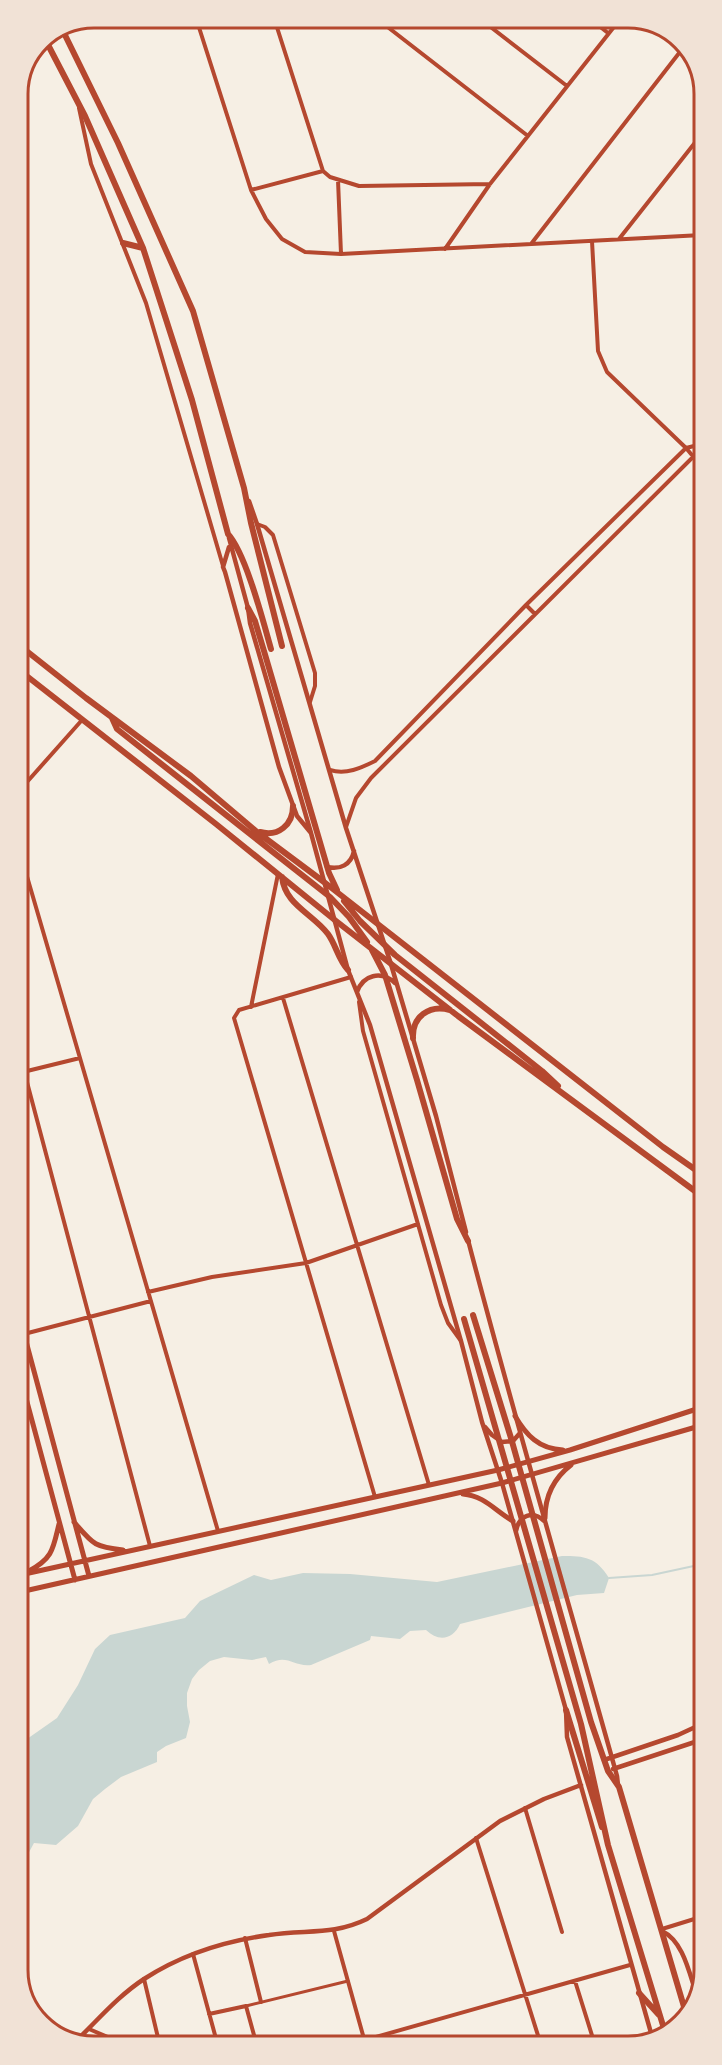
<svg xmlns="http://www.w3.org/2000/svg" width="722" height="2065" viewBox="0 0 722 2065" font-family="'Source Sans 3',sans-serif">
<rect width="100%" height="100%" fill="#f6efe4"/>
<path fill="#c9d6d2" d="M 562,1556 C 585,1556 596,1557 609,1578 L 604,1593 L 577,1595 L 460,1624 C 453,1640 438,1642 426,1630 L 410,1631 L 400,1639 L 371,1636 L 370,1640 L 311,1665 C 293,1667 287,1653 269,1664 L 266,1657 L 252,1660 L 224,1657 L 210,1661 L 199,1670 L 192,1679 L 187,1693 L 187,1706 L 190,1722 L 186,1738 L 166,1746 L 157,1752 L 157,1762 L 121,1777 L 105,1789 L 93,1799 L 78,1826 L 56,1845 L 34,1843 L 21,1867 L 20,1740 L 27,1739 L 57,1718 L 78,1685 L 95,1649 L 110,1635 L 185,1618 L 200,1601 L 254,1575 L 271,1580 L 303,1573 L 350,1574 L 437,1582 Z"/>
<g fill="none" stroke-linecap="round" stroke-linejoin="round">
<path stroke="#c9d6d2" stroke-width="2" d="M 609,1578 L 652,1575 L 703,1564"/>
<path stroke="#b5482f" stroke-width="3" d="M 246,2006 L 348,1981"/>
<path stroke="#b5482f" stroke-width="4" d="M 196,18 L 251,190 L 266,219 L 282,239 L 305,252 L 341,254 L 702,235
M 274,18 L 323,171 L 330,177 L 359,186 L 490,184
M 376,18 L 528,136
M 479,18 L 567,86
M 589,18 L 608,33
M 79,108 L 91,164 L 146,303 L 223,566
M 338,180 L 341,254
M 251,190 L 323,171
M 619,239 L 701,135
M 592,241 L 598,351 L 607,372 L 686,448 L 702,467
M 531,244 L 683,48
M 445,249 L 490,184 L 621,18
M 257,524 L 265,527 L 273,535 L 315,673 L 315,686 L 310,702
M 526,605 L 535,614
M 330,770 C 346,775 361,768 375,761 L 526,605 L 686,448 L 702,444
M 19,791 L 82,720
M 346,827 L 356,798 L 371,778 L 702,448
M 19,849 L 218,1531
M 351,977 L 239,1010 L 234,1018 L 375,1497
M 283,998 L 429,1485
M 359,1002 L 363,1031 L 441,1305 L 448,1323 L 461,1341
M 251,1007 L 278,874
M 19,1052 L 150,1546
M 19,1073 L 80,1058
M 148,1292 L 212,1277 L 306,1263 L 418,1224
M 24,1334 L 151,1301
M 525,1808 L 562,1932
M 476,1838 L 541,2045
M 662,1929 L 704,1916
M 334,1931 L 366,2046
M 245,1938 L 261,2002
M 193,1954 L 218,2046
M 144,1979 L 160,2046
M 575,1981 L 595,2045
M 209,2014 L 246,2006 L 257,2046
M 89,2029 L 131,2047
M 344,2046 L 630,1965"/>
<path stroke="#b5482f" stroke-width="4.5" d="M 249,501 L 257,524 L 346,828 L 390,961 L 436,1116 L 466,1232
M 229,538 L 248,608 L 250,623 L 311,833 L 348,970 L 370,1025 L 461,1341 L 482,1422 L 502,1483 L 566,1710 L 567,1737 L 653,2040
M 229,547 L 223,567 L 225,572 L 279,767 L 297,816 L 311,833
M 327,867 C 340,870 351,865 354,851
M 357,992 C 363,975 381,970 395,983
M 468,1240 C 515,1420 567,1597 617,1776 L 618,1785
M 485,1427 L 492,1435 L 502,1442 L 513,1441 L 520,1433
M 516,1531 C 519,1515 533,1510 544,1521
M 604,1760 L 678,1735 L 704,1723
M 613,1769 L 704,1739
M 662,1931 C 683,1941 689,1972 696,1993
M 76,2041 C 98,2020 118,1996 144,1979 C 181,1955 225,1941 269,1935 C 306,1929 332,1936 367,1919 L 500,1821 L 544,1799 L 581,1785"/>
<path stroke="#b5482f" stroke-width="5" d="M 20,1319 L 89,1576
M 20,1376 L 75,1580
M 515,1416 C 526,1435 539,1449 563,1450
M 463,1494 C 485,1496 495,1511 513,1521
M 545,1518 C 545,1496 554,1478 571,1465
M 74,1522 C 93,1544 94,1547 123,1550
M 29,1571 C 53,1558 53,1549 59,1524
M 20,1575 L 498,1470 L 570,1450 L 703,1407
M 20,1592 L 502,1483 L 703,1425"/>
<path stroke="#b5482f" stroke-width="6" d="M 63,31 L 118,143 L 193,311 L 244,488 L 251,523 L 282,646
M 45,39 L 85,116 L 143,248 L 192,400 L 228,534 C 246,554 263,621 271,649
M 123,243 L 143,248
M 248,608 L 255,621 L 264,651 L 317,832 L 329,873 L 337,890
M 19,645 L 86,698 L 191,776 L 257,832 L 324,882 L 663,1147 L 703,1175
M 19,670 L 216,824 L 336,921 L 458,1016 L 703,1197
M 112,718 L 117,729 L 330,897 L 349,917 L 367,942
M 260,832 C 278,837 293,825 293,806
M 282,877 C 285,905 312,913 328,934 C 336,945 338,959 348,970
M 344,901 L 360,921 L 395,955 L 542,1071 L 558,1086
M 372,950 L 385,975 L 417,1080 L 457,1219 L 468,1241
M 413,1038 C 412,1017 429,1004 450,1010
M 473,1315 L 511,1438 L 591,1722 L 608,1771 L 619,1787 L 687,2017
M 464,1319 L 581,1724 L 608,1845 L 665,2032
M 566,1710 L 602,1827
M 639,1993 L 659,2015"/>
</g>
<path d="M0 0H722V2065H0ZM94 28H628A66 66 0 0 1 694 94V1970A66 66 0 0 1 628 2036H94A66 66 0 0 1 28 1970V94A66 66 0 0 1 94 28Z" fill="#f1e2d6" fill-rule="evenodd"/>
<path fill="none" stroke="#b5482f" stroke-width="3" d="M94 28H628A66 66 0 0 1 694 94V1970A66 66 0 0 1 628 2036H94A66 66 0 0 1 28 1970V94A66 66 0 0 1 94 28Z"/>
</svg>
